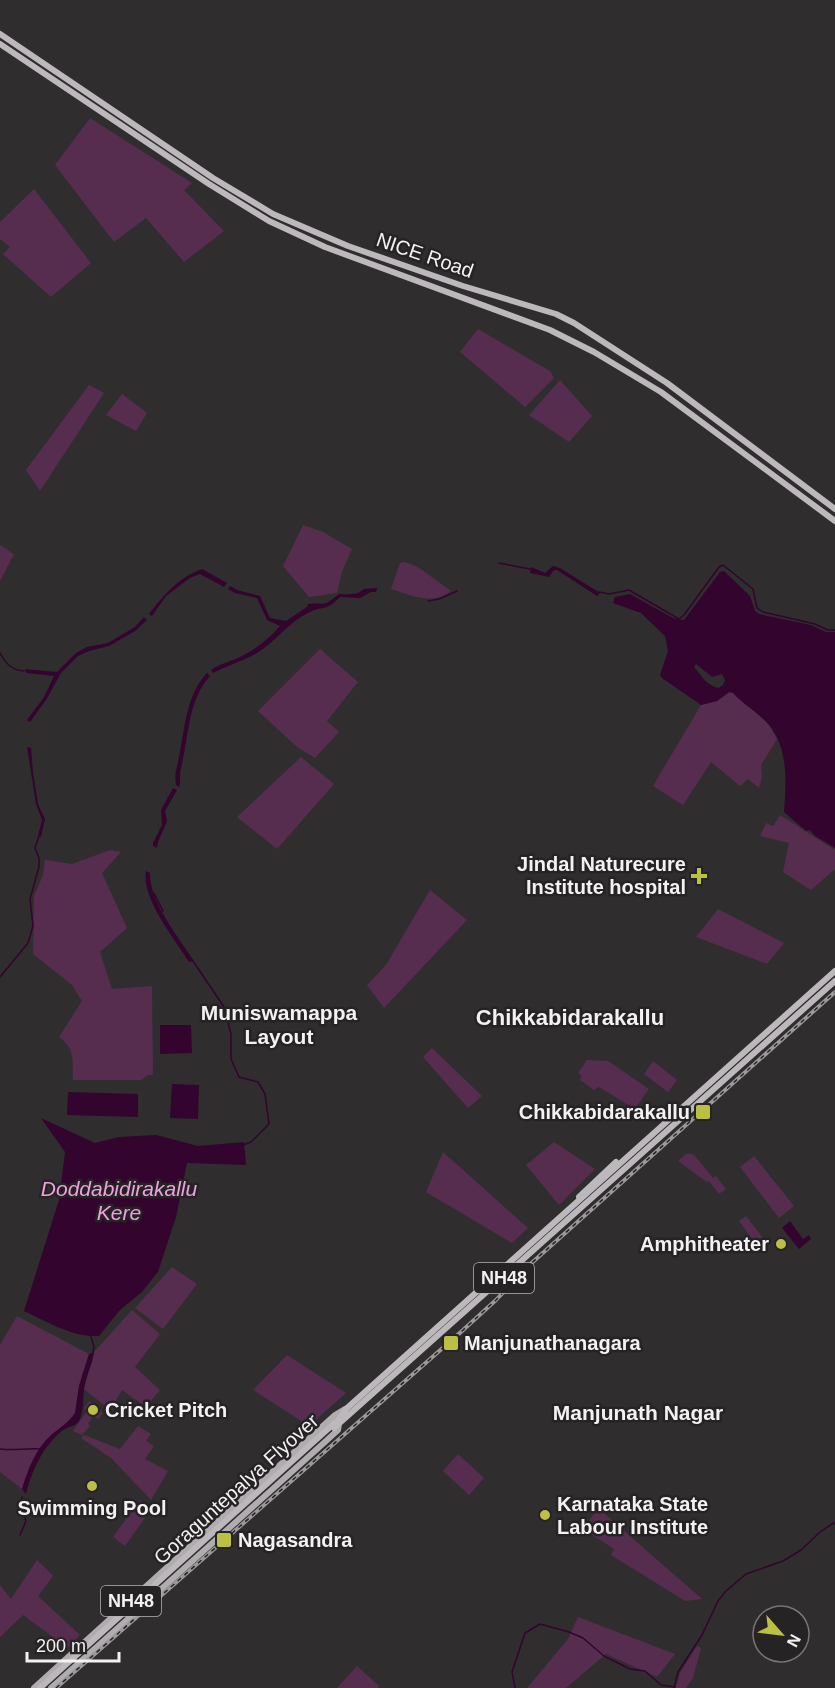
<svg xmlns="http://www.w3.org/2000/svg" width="835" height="1688" viewBox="0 0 835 1688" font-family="Arial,sans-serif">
<rect width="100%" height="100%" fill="#302d2f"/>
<path fill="#562d4f" d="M 90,118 L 192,183 L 184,190 L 224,231 L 184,262 L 146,218 L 114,242 L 55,165 Z
M 34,189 L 91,263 L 51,297 L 3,254 L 10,247 L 0,239 L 0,222 Z
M 478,329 L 550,371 L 554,378 L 525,407 L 460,352 Z
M 560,380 L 592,416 L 569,442 L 529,415 Z
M 89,385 L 104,393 L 40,491 L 26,470 Z
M 122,394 L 147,413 L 136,431 L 106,415 Z
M 303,525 L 323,532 L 352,549 L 342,572 L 337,593 L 309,597 L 283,566 Z
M 0,545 L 14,554 L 0,581 Z
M 405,562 L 418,567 L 451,591 C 432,606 411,595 391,589 L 400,563 Z
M 320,649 L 358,682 L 327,721 L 339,732 L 315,758 L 297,747 L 258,711 Z
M 730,692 L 733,693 L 769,724 L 777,739 L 761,765 L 762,777 L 759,788 L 748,779 L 740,786 L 711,762 L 683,805 L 653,786 L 701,705 L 717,701 Z
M 301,757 L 334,784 L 277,849 L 237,817 Z
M 780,815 L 835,850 L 835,869 L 811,890 L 783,872 L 789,843 L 760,836 L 766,823 L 773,826 Z
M 110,850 L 121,852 L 102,873 L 127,928 L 100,952 L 112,989 L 152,986 L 153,1075 L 148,1075 L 141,1080 L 73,1080 C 72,1061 76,1049 59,1037 L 82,1001 L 72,985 L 33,954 L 34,896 L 43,875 L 45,860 L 72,864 Z
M 430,890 L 467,920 L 384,1008 L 367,985 L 386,965 Z
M 718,909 L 784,943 L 767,964 L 696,937 Z
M 432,1048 L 482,1096 L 468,1108 L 423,1057 Z
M 587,1060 L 608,1061 L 649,1089 L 635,1109 L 599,1087 L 594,1090 L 580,1080 L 582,1076 L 578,1073 Z
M 653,1061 L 677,1080 L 668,1092 L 644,1074 Z
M 554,1142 L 595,1169 L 559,1205 L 526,1165 Z
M 443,1152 L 528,1228 L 512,1243 L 426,1192 Z
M 686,1154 L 692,1154 L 695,1156 L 713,1178 L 716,1176 L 726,1189 L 719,1194 L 709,1181 L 707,1182 L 678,1161 Z
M 754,1156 L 794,1206 L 779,1218 L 740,1167 Z
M 746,1216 L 763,1238 L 755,1243 L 739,1221 Z
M 172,1267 L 197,1284 L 163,1329 L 135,1308 Z
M 132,1310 L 160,1334 L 135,1367 L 160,1390 L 146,1407 L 122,1390 L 110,1410 L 84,1389 L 94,1352 Z
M 17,1316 L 89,1354 L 79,1386 L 75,1413 L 30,1466 L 22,1489 L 0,1472 L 0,1345 Z
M 287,1355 L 346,1393 L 309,1426 L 253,1390 Z
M 89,1401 L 103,1413 L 98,1419 L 93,1416 L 88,1424 L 90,1426 L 82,1435 L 73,1431 L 87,1411 L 84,1408 Z
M 138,1426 L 151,1434 L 146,1441 L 154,1446 L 145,1459 L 168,1471 L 151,1500 L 111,1458 L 81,1438 L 84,1435 L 120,1449 Z
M 458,1454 L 484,1478 L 469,1495 L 443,1471 Z
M 140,1500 L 152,1508 L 125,1546 L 113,1537 Z
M 598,1508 L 702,1599 L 685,1601 L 611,1555 L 614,1549 L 583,1529 Z
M 37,1560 L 53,1576 L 38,1596 L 80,1635 L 68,1648 L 23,1615 L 0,1637 L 0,1585 L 11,1599 Z
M 578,1617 L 675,1654 L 657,1677 L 606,1654 L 566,1688 L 527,1688 L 568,1639 Z
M 697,1646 L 701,1648 L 693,1678 L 686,1688 L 676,1688 L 680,1673 Z
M 357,1666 L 379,1686 L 378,1688 L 337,1688 Z"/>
<path fill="#33042d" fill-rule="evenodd" d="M 553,566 L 560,568 L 600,593 L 597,596 L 557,570 L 554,570 L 549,577 L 530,573 L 531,567 L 545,573 Z
M 202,569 L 227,583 L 224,587 L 200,574 L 190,578 L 166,596 L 152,616 L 149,614 C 163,596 179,577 202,569 Z
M 724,571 L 750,596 L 755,611 L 759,614 L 811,625 L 826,632 L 835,632 L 835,848 L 815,836 L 810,830 L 806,831 L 784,812 C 786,783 789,750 769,725 C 759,713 744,705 733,693 L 729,692 L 717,701 L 701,705 L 662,678 L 660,675 L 668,651 L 665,636 L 641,613 L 613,603 L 615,597 L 630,594 L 673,618 L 684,620 L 720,572 ZM 696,664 L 712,677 L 722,674 L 725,680 L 723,685 L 718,688 C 706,685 701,675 694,667 Z
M 230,586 L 237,590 L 260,596 L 270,618 L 286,621 L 307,607 L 308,604 C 324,602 327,608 339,594 L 355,595 L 364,589 L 377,588 L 376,592 L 371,592 L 360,598 L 340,597 C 326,612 323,605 308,613 C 289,622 277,640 260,651 C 245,661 228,665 213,673 L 211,670 C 218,665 225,663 233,660 C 251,653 267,641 280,626 L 267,620 L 257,598 L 235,593 L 228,589 Z
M 144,617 L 147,620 L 135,631 L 109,646 L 89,651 L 78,656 L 61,673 L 46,700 L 30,722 L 27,720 L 44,697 L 54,676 L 26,673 L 25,669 L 57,672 L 76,653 L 87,647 L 108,643 L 135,627 Z
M 207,673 L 210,676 C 187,702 189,737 181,768 C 179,775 181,781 179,787 L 176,785 C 174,772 177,769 179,757 C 185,728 186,695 207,673 Z
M 27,747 L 31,748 L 33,772 L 38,804 L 45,819 L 41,837 L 38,836 L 42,820 L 36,804 Z
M 173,788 L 177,790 L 165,811 L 167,821 L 158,842 L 157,848 L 153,846 L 153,843 L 162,825 L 161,810 Z
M 146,871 L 150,873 C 149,901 179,938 194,961 L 189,962 C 175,939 141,898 146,871 Z
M 160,1025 L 191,1025 L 192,1053 L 160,1054 Z
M 172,1084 L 199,1085 L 198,1119 L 170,1118 Z
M 68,1092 L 138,1094 L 138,1117 L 67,1115 Z
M 41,1118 L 95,1143 L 119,1137 L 156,1135 L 198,1146 L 244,1142 L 246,1165 L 187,1163 L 176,1217 L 158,1272 L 142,1292 L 120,1310 L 99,1336 C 71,1337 48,1322 24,1311 L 59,1200 L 65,1152 Z
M 790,1221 L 803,1239 L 809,1235 L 811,1239 L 799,1249 L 782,1228 Z
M 94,1352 C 93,1363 87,1373 85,1384 C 82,1396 85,1409 79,1421 C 75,1427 69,1426 63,1430 C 43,1446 32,1470 26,1494 L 22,1489 C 28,1469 35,1450 51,1435 C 59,1428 70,1422 75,1413 L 79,1386 L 89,1354 Z"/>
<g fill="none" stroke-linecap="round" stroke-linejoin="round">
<path stroke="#33042d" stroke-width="1.5" d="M 499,563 L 530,569
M 599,592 L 609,594 L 629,590 L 679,619 L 684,615 L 719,567 L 723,565 L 753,589 L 757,608 L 763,612 L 815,624 L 828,630 L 835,630
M 349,595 L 359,594
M 428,601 L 439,599 L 457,591
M 328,603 L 338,596
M 0,653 C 6,664 12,670 24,671
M 154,893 L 163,911
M 193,961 L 224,1007 L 231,1034 L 231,1059 L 239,1077 L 258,1082 L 265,1094 L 269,1124 L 251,1142 L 243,1145
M 0,977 L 28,943 L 33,926 L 30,899 L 39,867 L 39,858 L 35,848 L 39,836
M 91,1337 L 94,1347 L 93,1352
M 0,1449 C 14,1451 26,1448 40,1449
M 20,1535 L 26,1521 L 21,1506 L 22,1497
M 515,1688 L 512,1672 L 525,1633 L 540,1624 L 569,1632 L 583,1638 L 604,1656 L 630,1669 L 645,1671 L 661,1685 L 675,1687
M 674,1688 L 678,1672 L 702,1635 L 718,1601 L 726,1591 L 746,1574 L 783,1561 L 801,1550 L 820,1532 L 835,1522"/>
<path stroke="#b0acb0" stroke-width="6" d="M 34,1688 L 335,1415 L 345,1409
M 51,1688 L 326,1441 L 338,1430 L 339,1424"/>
<path stroke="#bcb8bb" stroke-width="6" d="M 0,34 L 213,178 L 273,214 L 348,246 L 463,286 L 556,314 L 574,323 L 667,383 L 835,509
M 0,44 L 209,184 L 269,221 L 325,247 L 550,330 L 594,352 L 661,392 L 835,521
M 579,1197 L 616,1162
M 339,1419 L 346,1409 L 835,971
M 334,1428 L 835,981"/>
<g stroke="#9b999a" stroke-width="4">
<path id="rail" d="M 56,1688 L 462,1331 L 496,1300 L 526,1268 L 835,992"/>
</g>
<use href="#rail" stroke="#262325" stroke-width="1.5" stroke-dasharray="4.5" stroke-linecap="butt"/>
<path stroke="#bcb8bb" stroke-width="6" d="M 40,1688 L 339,1419"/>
</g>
<g fill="#bbc044" stroke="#262325" stroke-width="2">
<path d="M696 867h6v6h6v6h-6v6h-6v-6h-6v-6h6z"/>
<rect x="695" y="1104" width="16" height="16" rx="3"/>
<circle cx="781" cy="1244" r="6"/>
<rect x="443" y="1335" width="16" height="16" rx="3"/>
<circle cx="93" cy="1410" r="6"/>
<circle cx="92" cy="1486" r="6"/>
<circle cx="545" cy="1515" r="6"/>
<rect x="216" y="1532" width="16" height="16" rx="3"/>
</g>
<g text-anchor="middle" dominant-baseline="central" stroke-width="5" stroke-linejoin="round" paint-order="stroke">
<g fill="#262325" stroke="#b6b3b4" stroke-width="1.5">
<rect x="474" y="1263" width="60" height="30" rx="4.5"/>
<rect x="101" y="1586" width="60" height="30" rx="4.5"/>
</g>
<g font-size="18" font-weight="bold" fill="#f3f1f2">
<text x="504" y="1278">NH48</text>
<text x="131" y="1601">NH48</text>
</g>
<g font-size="20" fill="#f3f1f2" stroke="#262325">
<text transform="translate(425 255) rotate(19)">NICE Road</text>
<text transform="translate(236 1489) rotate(-42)">Goraguntepalya Flyover</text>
</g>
<g font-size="20" font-weight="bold" fill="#f3f1f2" stroke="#262325" text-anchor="start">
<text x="686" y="864" text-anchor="end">Jindal Naturecure<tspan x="686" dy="23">Institute hospital</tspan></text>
<text x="690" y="1112" text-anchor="end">Chikkabidarakallu</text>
<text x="769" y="1244" text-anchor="end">Amphitheater</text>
<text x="464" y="1343">Manjunathanagara</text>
<text x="105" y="1410">Cricket Pitch</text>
<text x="557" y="1504">Karnataka State<tspan x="557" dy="23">Labour Institute</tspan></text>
<text x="92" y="1508" text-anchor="middle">Swimming Pool</text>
<text x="238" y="1540">Nagasandra</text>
</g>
<g font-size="21" font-weight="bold" fill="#f3f1f2" stroke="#262325">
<text x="279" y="1012">Muniswamappa<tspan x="279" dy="24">Layout</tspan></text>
<text x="638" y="1412">Manjunath Nagar</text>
</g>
<g font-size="21" font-style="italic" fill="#eea0df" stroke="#262325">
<text x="119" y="1188">Doddabidirakallu<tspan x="119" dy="24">Kere</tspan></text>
</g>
<g font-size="22" font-weight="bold" fill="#f3f1f2" stroke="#262325">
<text x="570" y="1017">Chikkabidarakallu</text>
</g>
</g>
<g transform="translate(781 1634) rotate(118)"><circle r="28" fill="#262325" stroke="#787577" stroke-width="1.5"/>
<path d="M0-4.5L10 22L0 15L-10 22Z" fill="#bbc044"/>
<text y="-9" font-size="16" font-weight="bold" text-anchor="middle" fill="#f3f1f2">N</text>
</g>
<path d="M27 1652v9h92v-9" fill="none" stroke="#f3f1f2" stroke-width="3"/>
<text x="36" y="1652" font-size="18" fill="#f3f1f2" stroke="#262325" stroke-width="4.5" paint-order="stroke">200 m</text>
</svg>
